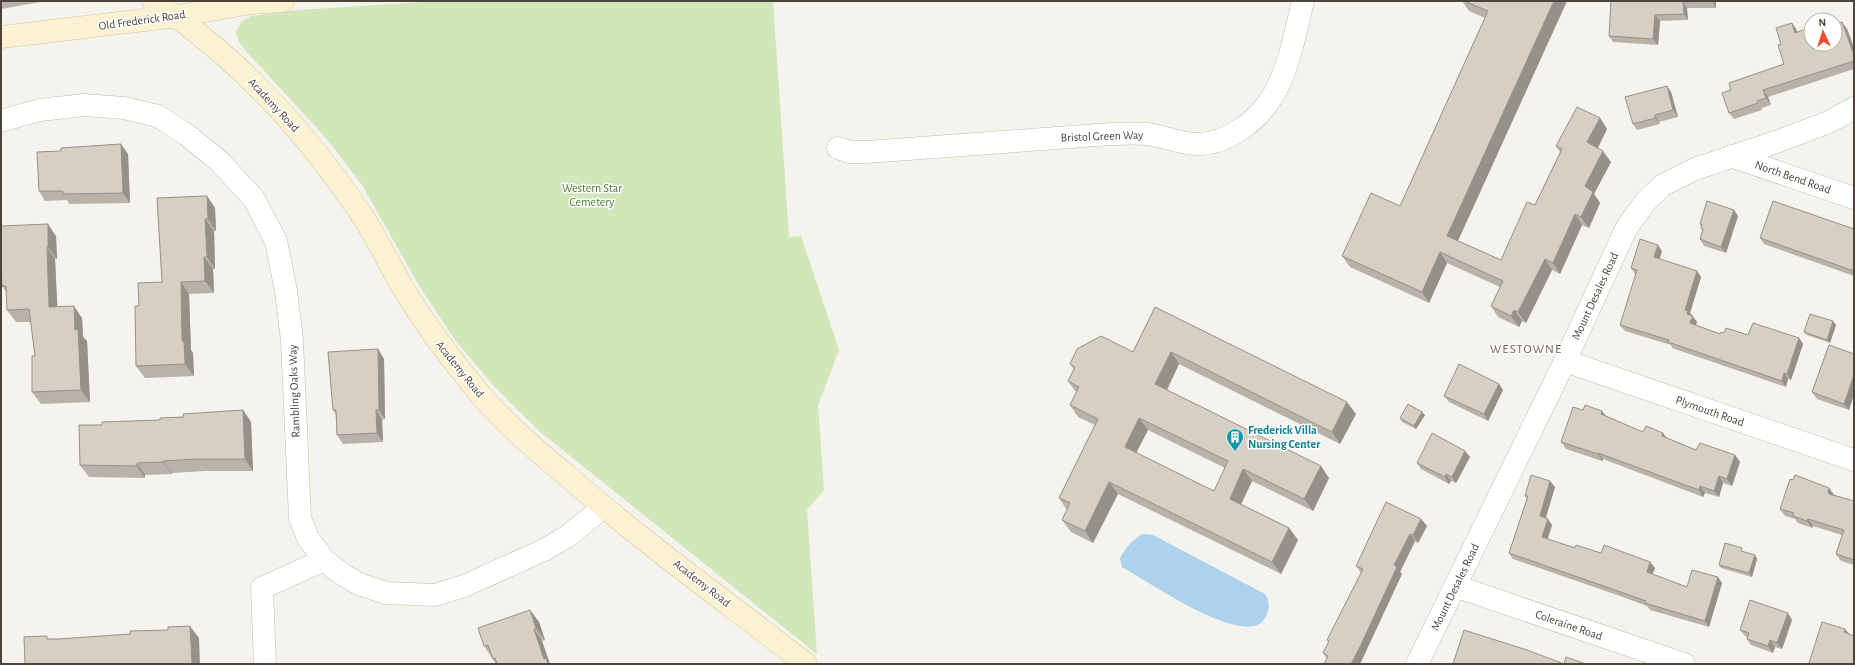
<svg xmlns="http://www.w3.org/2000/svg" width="1855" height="665" viewBox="0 0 1855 665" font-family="'Alegreya Sans',sans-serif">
<rect width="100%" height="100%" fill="#f5f3ed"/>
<path fill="#d1e6b9" d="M 440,1 L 773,1 L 789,237 L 801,236 L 839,350 L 818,405 L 824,490 L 807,510 L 817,654 L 539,431 L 493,385 L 455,340 L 418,284 L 362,185 L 326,138 L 245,50 L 239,42 L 236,32 L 242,21 L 251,16 L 298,10 Z"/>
<path fill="#aed2ed" d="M 1142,534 L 1153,535 L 1265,594 C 1269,600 1270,607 1267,614 C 1264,620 1261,625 1254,626 C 1221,632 1152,584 1122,567 L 1120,558 C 1126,548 1132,540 1142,534 Z"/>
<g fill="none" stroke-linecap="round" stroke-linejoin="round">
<g stroke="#c0bbb0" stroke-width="23">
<path id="street" d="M 1,121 L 40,110 L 84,105 L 124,108 L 158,116 L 187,135 L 219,161 L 254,199 L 276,241 L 286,291 L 292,340 L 300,518 L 308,538 L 324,560 L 342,574 L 359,584 L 386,593 L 435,595 L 464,586 L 544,550 L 568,536 L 603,507
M 838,148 L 850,152 L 867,152 L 1111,134 C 1123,134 1135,133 1147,134 C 1163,136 1179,143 1195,144 C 1227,145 1258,121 1274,94 C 1289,68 1296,30 1303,1
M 1731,156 L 1854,198
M 1565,361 L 1854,460
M 1455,586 L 1684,664
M 265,664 L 262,588 L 324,560
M 1417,664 L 1565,361 L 1627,227 L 1646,201 L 1663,185 L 1695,169 L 1779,141 L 1829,122 L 1854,108"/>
</g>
<g stroke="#d1c5a0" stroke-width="23">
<path id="secondary" d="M 153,1 C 177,16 195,31 217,49 C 275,99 323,156 365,220 C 378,241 389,264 402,286 C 424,324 451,359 479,393 C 506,425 540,453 572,480 C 647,545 728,603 806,664
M 1,37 L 178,16 L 251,3 L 283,1"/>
</g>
<use href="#street" stroke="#fff" stroke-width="22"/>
<use href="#secondary" stroke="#fbf2d1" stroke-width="22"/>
</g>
<path fill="#b8b2a8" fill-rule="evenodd" d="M 1,1 L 46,1 L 1,9 Z
M 1462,1 L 1567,1 L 1458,241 L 1501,260 L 1535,205 L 1560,152 L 1556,146 L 1600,118 L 1607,129 L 1598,148 L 1611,162 L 1594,194 L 1600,203 L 1589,228 L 1582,225 L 1560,274 L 1552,270 L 1526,323 L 1522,321 L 1519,327 L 1498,317 L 1491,306 L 1500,287 L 1447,263 L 1429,303 L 1350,267 L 1342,256 L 1400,206 L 1485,18 L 1469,11 Z
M 1611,1 L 1716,1 L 1716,8 L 1687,8 L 1688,20 L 1660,21 L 1658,45 L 1613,42 L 1609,36 Z
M 1792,23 L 1796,29 L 1797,32 L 1847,29 L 1854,48 L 1854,69 L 1768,97 L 1771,105 L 1762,108 L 1762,110 L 1734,119 L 1729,113 L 1731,90 L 1784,64 L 1781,44 Z
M 1671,92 L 1678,117 L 1659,122 L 1660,124 L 1637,130 L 1633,124 Z
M 128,154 L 130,203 L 69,204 L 67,200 L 45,201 L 39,191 Z
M 207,196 L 215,208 L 216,231 L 214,231 L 215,269 L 213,269 L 214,293 L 189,294 L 191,350 L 193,353 L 194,376 L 145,378 L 136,366 L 139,306 L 162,282 Z
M 1738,216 L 1726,253 L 1704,246 L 1700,239 L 1703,231 L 1701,228 L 1701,226 L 1700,224 Z
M 1854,229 L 1854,276 L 1764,244 L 1760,238 Z
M 56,236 L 57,259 L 55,259 L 57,306 L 82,318 L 83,337 L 87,341 L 90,402 L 41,404 L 32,392 L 35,356 L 31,322 L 16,322 L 7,310 L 7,293 L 2,286 Z
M 1662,251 L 1660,259 L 1697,271 L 1701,277 L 1690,313 L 1697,322 L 1696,325 L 1720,334 L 1724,333 L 1748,335 L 1799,338 L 1803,344 L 1791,380 L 1788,379 L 1786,387 L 1672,348 L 1671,345 L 1625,331 L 1620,325 L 1636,274 L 1635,274 L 1631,268 Z
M 1155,307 L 1356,414 L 1340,444 L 1179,364 L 1167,390 L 1329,478 L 1313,511 L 1252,481 L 1241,504 L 1289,528 L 1298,540 L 1281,574 L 1118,494 L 1093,543 L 1071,532 L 1062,520 L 1067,510 L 1059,498 L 1095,425 L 1078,417 L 1070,405 L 1076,392 L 1068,381 L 1074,370 L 1070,364 L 1133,352 ZM 1148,430 L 1225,468 L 1214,491 L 1136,453 Z
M 1836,325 L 1830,343 L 1807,335 L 1804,332 Z
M 1829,345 L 1849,410 L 1817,399 L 1812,392 Z
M 378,349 L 384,359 L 385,419 L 382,420 L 383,442 L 343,444 L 337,435 L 336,415 L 333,410 Z
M 1499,384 L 1503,390 L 1488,421 L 1449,402 L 1444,396 Z
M 243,410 L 251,422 L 253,471 L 205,471 L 172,473 L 172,474 L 145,475 L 145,478 L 89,477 L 80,465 L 102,425 L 160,420 Z
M 1583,410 L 1606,417 L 1643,432 L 1667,438 L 1696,450 L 1735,455 L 1740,462 L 1732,486 L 1723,483 L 1719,497 L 1705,493 L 1703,497 L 1603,459 L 1602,461 L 1566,449 L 1561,442 Z
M 1425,415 L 1416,429 L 1402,422 L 1400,418 Z
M 1465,451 L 1470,457 L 1456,483 L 1451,481 L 1449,484 L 1421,469 L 1417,463 Z
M 1793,480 L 1829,488 L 1834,495 L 1854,501 L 1854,565 L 1841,561 L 1836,554 L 1842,535 L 1813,526 L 1812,528 L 1798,523 L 1795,519 L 1785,516 L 1780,509 Z
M 1555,487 L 1546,518 L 1552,525 L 1548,539 L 1575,548 L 1601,553 L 1650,562 L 1655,568 L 1652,574 L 1687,587 L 1722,583 L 1709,627 L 1650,610 L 1647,606 L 1620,596 L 1513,559 L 1509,553 L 1527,498 L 1525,496 Z
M 1421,519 L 1427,526 L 1418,543 L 1415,541 L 1400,572 L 1402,574 L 1360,664 L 1324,664 L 1327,659 L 1323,653 L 1329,643 L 1327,640 L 1361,573 L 1356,566 Z
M 1744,552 L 1755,555 L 1757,559 L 1752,577 L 1721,568 L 1719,565 L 1745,552 Z
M 530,610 L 539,622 L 545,640 L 542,641 L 550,664 L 496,664 L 484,646 Z
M 1792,620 L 1782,649 L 1775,647 L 1773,653 L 1751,645 L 1747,639 L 1747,637 L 1745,636 L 1740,630 Z"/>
<path fill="#969188" d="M 1554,1 L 1567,1 L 1455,247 L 1447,236 Z
M 1712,1 L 1716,1 L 1716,8 Z
M 1683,2 L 1687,8 L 1688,20 L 1684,14 Z
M 1655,15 L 1660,21 L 1658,45 L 1653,39 Z
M 1842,22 L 1847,29 L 1854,48 L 1854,55 Z
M 1792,23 L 1796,29 L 1800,39 L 1795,33 Z
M 1667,86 L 1671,92 L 1678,117 L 1673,110 Z
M 1763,90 L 1768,97 L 1771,105 L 1766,98 Z
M 1655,115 L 1659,122 L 1660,124 L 1655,118 Z
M 1600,118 L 1607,129 L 1595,153 L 1587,142 Z
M 121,144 L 128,154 L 130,203 L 123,193 Z
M 1603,151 L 1611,162 L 1594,194 L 1600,203 L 1589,228 L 1581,217 L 1585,186 Z
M 207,196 L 215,208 L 216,231 L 208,219 Z
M 1734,210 L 1738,216 L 1726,253 L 1721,247 Z
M 1575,214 L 1582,225 L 1560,274 L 1553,263 Z
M 205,219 L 214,231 L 215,269 L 207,257 Z
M 48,224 L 56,236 L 57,259 L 48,247 Z
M 1658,245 L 1662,251 L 1658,263 L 1654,257 Z
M 47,247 L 55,259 L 58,319 L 49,307 Z
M 1440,252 L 1447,263 L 1429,303 L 1422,292 Z
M 204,257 L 213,269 L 214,293 L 205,281 Z
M 1545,259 L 1552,270 L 1526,323 L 1518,312 Z
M 1697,271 L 1701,277 L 1690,313 L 1697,322 L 1694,329 L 1690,323 L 1685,310 Z
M 181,282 L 189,294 L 191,350 L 193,353 L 194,376 L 185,364 L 182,341 Z
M 74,306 L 82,318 L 83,337 L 87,341 L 90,402 L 81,390 L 75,330 Z
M 1514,310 L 1522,321 L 1519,327 L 1511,316 Z
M 1833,321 L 1836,325 L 1830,343 L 1827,340 Z
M 1799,338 L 1803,344 L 1791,380 L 1787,374 Z
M 378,349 L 384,359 L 385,419 L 379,410 Z
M 1171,352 L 1179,364 L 1164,396 L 1155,384 Z
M 1784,373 L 1788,379 L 1786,387 L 1782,381 Z
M 1854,375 L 1854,395 L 1849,410 L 1844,404 Z
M 1499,384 L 1503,390 L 1488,421 L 1484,414 Z
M 1347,402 L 1356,414 L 1340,444 L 1332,432 Z
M 243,410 L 251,422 L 253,471 L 245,459 Z
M 376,410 L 382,420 L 383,442 L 377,433 Z
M 1602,411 L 1607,417 L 1601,414 Z
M 1422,412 L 1425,415 L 1416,429 L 1414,426 Z
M 1139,418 L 1148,430 L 1133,459 L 1125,447 Z
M 1663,433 L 1668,440 L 1662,436 Z
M 1465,451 L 1470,457 L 1456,483 L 1452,477 Z
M 1598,453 L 1603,459 L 1602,461 L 1598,454 Z
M 1735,455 L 1740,462 L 1732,486 L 1727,479 Z
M 163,461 L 172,473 L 172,474 L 163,462 Z
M 137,463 L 145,475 L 145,478 L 137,466 Z
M 1321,466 L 1329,478 L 1313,511 L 1304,499 Z
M 1243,469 L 1252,481 L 1238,511 L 1230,499 Z
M 1446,474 L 1451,481 L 1449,484 L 1445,477 Z
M 1719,476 L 1723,483 L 1719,497 L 1714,491 Z
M 1550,481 L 1555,487 L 1544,523 L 1540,516 Z
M 1109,482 L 1118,494 L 1093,543 L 1085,531 Z
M 1700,486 L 1705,493 L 1703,497 L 1699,490 Z
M 1829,488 L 1834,495 L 1833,499 L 1828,492 Z
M 1421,519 L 1427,526 L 1418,543 L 1413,535 Z
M 1548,519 L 1552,525 L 1546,543 L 1542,537 Z
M 1808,519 L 1813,526 L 1812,528 L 1807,521 Z
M 1289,528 L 1298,540 L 1281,574 L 1272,562 Z
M 1410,534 L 1415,541 L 1400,572 L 1402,574 L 1360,664 L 1351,664 L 1394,565 Z
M 1755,555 L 1757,559 L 1752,577 L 1749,573 Z
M 1650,562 L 1655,568 L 1651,578 L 1647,572 Z
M 1718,577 L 1722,583 L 1709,627 L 1705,621 Z
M 530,610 L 539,622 L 545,640 L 536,628 Z
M 1788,613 L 1792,620 L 1782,649 L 1777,643 Z
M 190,626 L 199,638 L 200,664 L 192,664 Z
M 534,629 L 542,641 L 550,664 L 548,664 L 544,659 Z
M 1845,629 L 1850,635 L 1844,632 Z
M 1770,640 L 1775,647 L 1773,653 L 1768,646 Z"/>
<path fill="#d6cfc3" stroke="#969188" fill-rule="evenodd" d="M 1464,1 L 1554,1 L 1447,236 L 1501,260 L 1527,202 L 1535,205 L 1562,149 L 1556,146 L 1577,107 L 1600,118 L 1587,142 L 1603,151 L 1585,186 L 1593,192 L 1581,217 L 1575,214 L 1553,263 L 1545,259 L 1518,312 L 1514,310 L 1511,316 L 1491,306 L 1503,281 L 1440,252 L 1422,292 L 1342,256 L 1371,193 L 1400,206 L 1488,11 Z
M 1611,1 L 1712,1 L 1683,2 L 1684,14 L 1655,15 L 1653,39 L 1609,36 Z
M 1842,22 L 1854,55 L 1854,61 L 1763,90 L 1766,98 L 1757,101 L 1758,103 L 1729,113 L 1722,93 L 1731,90 L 1729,83 L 1784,64 L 1778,45 L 1781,44 L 1776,28 L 1792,23 L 1795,33 L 1811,27 L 1811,44 L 1835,44 L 1835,25 Z
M 1667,86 L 1673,110 L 1655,115 L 1655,118 L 1633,124 L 1625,97 Z
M 121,144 L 123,193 L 63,194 L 63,191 L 39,191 L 37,152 L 61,151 L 61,148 Z
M 207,196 L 208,219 L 205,219 L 207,257 L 204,257 L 205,281 L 181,282 L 182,341 L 184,341 L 185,364 L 136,366 L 135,306 L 139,306 L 138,283 L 162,282 L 157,198 Z
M 1707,201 L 1734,210 L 1721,247 L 1700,239 L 1703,229 L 1701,228 L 1702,224 L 1700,224 Z
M 1773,201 L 1854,229 L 1854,271 L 1760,238 Z
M 48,224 L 48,247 L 47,247 L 49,307 L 74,306 L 75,330 L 78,329 L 81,390 L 32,392 L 32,356 L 35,356 L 29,309 L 7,310 L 6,286 L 2,286 L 1,265 L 1,226 Z
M 1640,239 L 1658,245 L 1654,257 L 1697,271 L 1685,310 L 1688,311 L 1687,314 L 1693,316 L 1690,323 L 1720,334 L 1721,332 L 1724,333 L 1726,328 L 1748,335 L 1753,323 L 1799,338 L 1787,374 L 1784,373 L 1782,381 L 1668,342 L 1669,340 L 1620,325 L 1637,270 L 1631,268 Z
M 1155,307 L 1347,402 L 1332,432 L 1171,352 L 1155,384 L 1321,466 L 1304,499 L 1243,469 L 1230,499 L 1289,528 L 1272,562 L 1109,482 L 1085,531 L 1062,520 L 1070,503 L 1059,498 L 1098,419 L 1070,405 L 1079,387 L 1068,381 L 1075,367 L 1070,364 L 1077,349 L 1101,336 L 1133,352 ZM 1139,418 L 1228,461 L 1214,491 L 1125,447 Z
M 1810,314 L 1833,321 L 1827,340 L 1804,332 Z
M 1829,345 L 1854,354 L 1854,375 L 1844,404 L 1812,392 Z
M 378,349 L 379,410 L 376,410 L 377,433 L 337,435 L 336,410 L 333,410 L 328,352 Z
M 1459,364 L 1499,384 L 1484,414 L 1444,396 Z
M 1408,404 L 1422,412 L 1414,426 L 1400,418 Z
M 1585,405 L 1602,411 L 1601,414 L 1643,432 L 1646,426 L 1663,433 L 1662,436 L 1696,450 L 1700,443 L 1735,455 L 1727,479 L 1719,476 L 1714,491 L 1700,486 L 1699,490 L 1598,453 L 1598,454 L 1561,442 L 1573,407 L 1583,410 Z
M 243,410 L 245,459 L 196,459 L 163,461 L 163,462 L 137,463 L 137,466 L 80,465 L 79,425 L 102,425 L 102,422 L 160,420 L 160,418 L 184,417 L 183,414 Z
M 1432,433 L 1465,451 L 1452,477 L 1446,474 L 1445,477 L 1417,463 Z
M 1531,475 L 1550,481 L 1540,516 L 1548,519 L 1542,537 L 1575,548 L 1576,545 L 1601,553 L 1604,545 L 1650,562 L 1647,572 L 1687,587 L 1692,570 L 1718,577 L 1705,621 L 1645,603 L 1646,601 L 1615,590 L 1509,553 L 1528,496 L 1525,496 Z
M 1795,475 L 1829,488 L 1828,492 L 1829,494 L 1854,501 L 1854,560 L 1836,554 L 1844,530 L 1808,519 L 1807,521 L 1793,516 L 1794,513 L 1780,509 L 1790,479 L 1793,480 Z
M 1386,502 L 1421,519 L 1413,535 L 1410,534 L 1394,565 L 1397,567 L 1359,649 L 1351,664 L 1324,664 L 1328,656 L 1323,653 L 1329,641 L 1327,640 L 1363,569 L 1356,566 Z
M 1725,543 L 1742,548 L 1741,551 L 1755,555 L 1749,573 L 1719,565 Z
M 1750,600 L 1788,613 L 1777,643 L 1770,640 L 1768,646 L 1747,639 L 1749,633 L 1740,630 Z
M 530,610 L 536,628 L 534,629 L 544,659 L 546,658 L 548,664 L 497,664 L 495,658 L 493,659 L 488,645 L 484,646 L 478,628 Z
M 1822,622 L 1845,629 L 1844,632 L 1854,636 L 1854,664 L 1812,664 L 1809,663 Z
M 190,626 L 192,664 L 25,664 L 24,637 L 47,636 L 47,639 L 59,639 L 130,634 L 130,631 L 168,630 L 168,627 Z
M 1464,630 L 1527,650 L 1564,664 L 1566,657 L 1586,664 L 1453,664 Z"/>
<defs>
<g id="building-pin" transform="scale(0.9)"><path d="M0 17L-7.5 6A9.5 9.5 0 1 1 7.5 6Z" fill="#0f9aa8" stroke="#fff"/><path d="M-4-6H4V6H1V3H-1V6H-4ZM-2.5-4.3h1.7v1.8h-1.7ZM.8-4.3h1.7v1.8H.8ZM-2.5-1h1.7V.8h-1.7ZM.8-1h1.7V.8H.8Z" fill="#fff"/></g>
</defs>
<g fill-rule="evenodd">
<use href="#building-pin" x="1235" y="437"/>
</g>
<g text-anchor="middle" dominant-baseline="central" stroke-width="3" stroke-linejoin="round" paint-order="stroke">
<g font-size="12" fill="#4a443a" stroke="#fff">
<text transform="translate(142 20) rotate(-8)">Old Frederick Road</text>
<text transform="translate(274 105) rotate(47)">Academy Road</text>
<text transform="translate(1102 136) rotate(-2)">Bristol Green Way</text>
<text transform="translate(1793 177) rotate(19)">North Bend Road</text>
<text transform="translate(1595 296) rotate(-65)">Mount Desales Road</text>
<text transform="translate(460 369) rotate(51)">Academy Road</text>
<text transform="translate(294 391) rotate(-92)">Rambling Oaks Way</text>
<text transform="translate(1710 411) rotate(19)">Plymouth Road</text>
<text transform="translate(702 583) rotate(38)">Academy Road</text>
<text transform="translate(1455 587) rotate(-64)">Mount Desales Road</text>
<text transform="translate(1569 625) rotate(19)">Coleraine Road</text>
</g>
<g font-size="12" fill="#4b7930" stroke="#fff">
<text x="592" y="188">Western Star<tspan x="592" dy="14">Cemetery</tspan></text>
</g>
<g font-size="12" font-weight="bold" fill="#0d838f" stroke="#fff" text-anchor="start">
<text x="1248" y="430">Frederick Villa<tspan x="1248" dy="14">Nursing Center</tspan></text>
</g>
<g font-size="13" letter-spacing="1" fill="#6c6252" stroke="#fff">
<text x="1526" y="349">WESTOWNE</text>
</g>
</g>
<rect width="1855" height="665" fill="none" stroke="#4a443a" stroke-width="4"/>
<g transform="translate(1823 32) rotate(356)"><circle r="19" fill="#ffffff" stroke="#b7b4b0"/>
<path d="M0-3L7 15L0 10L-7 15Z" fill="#eb4d2e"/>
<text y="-6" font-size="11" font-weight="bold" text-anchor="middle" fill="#4a443a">N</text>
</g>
</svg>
